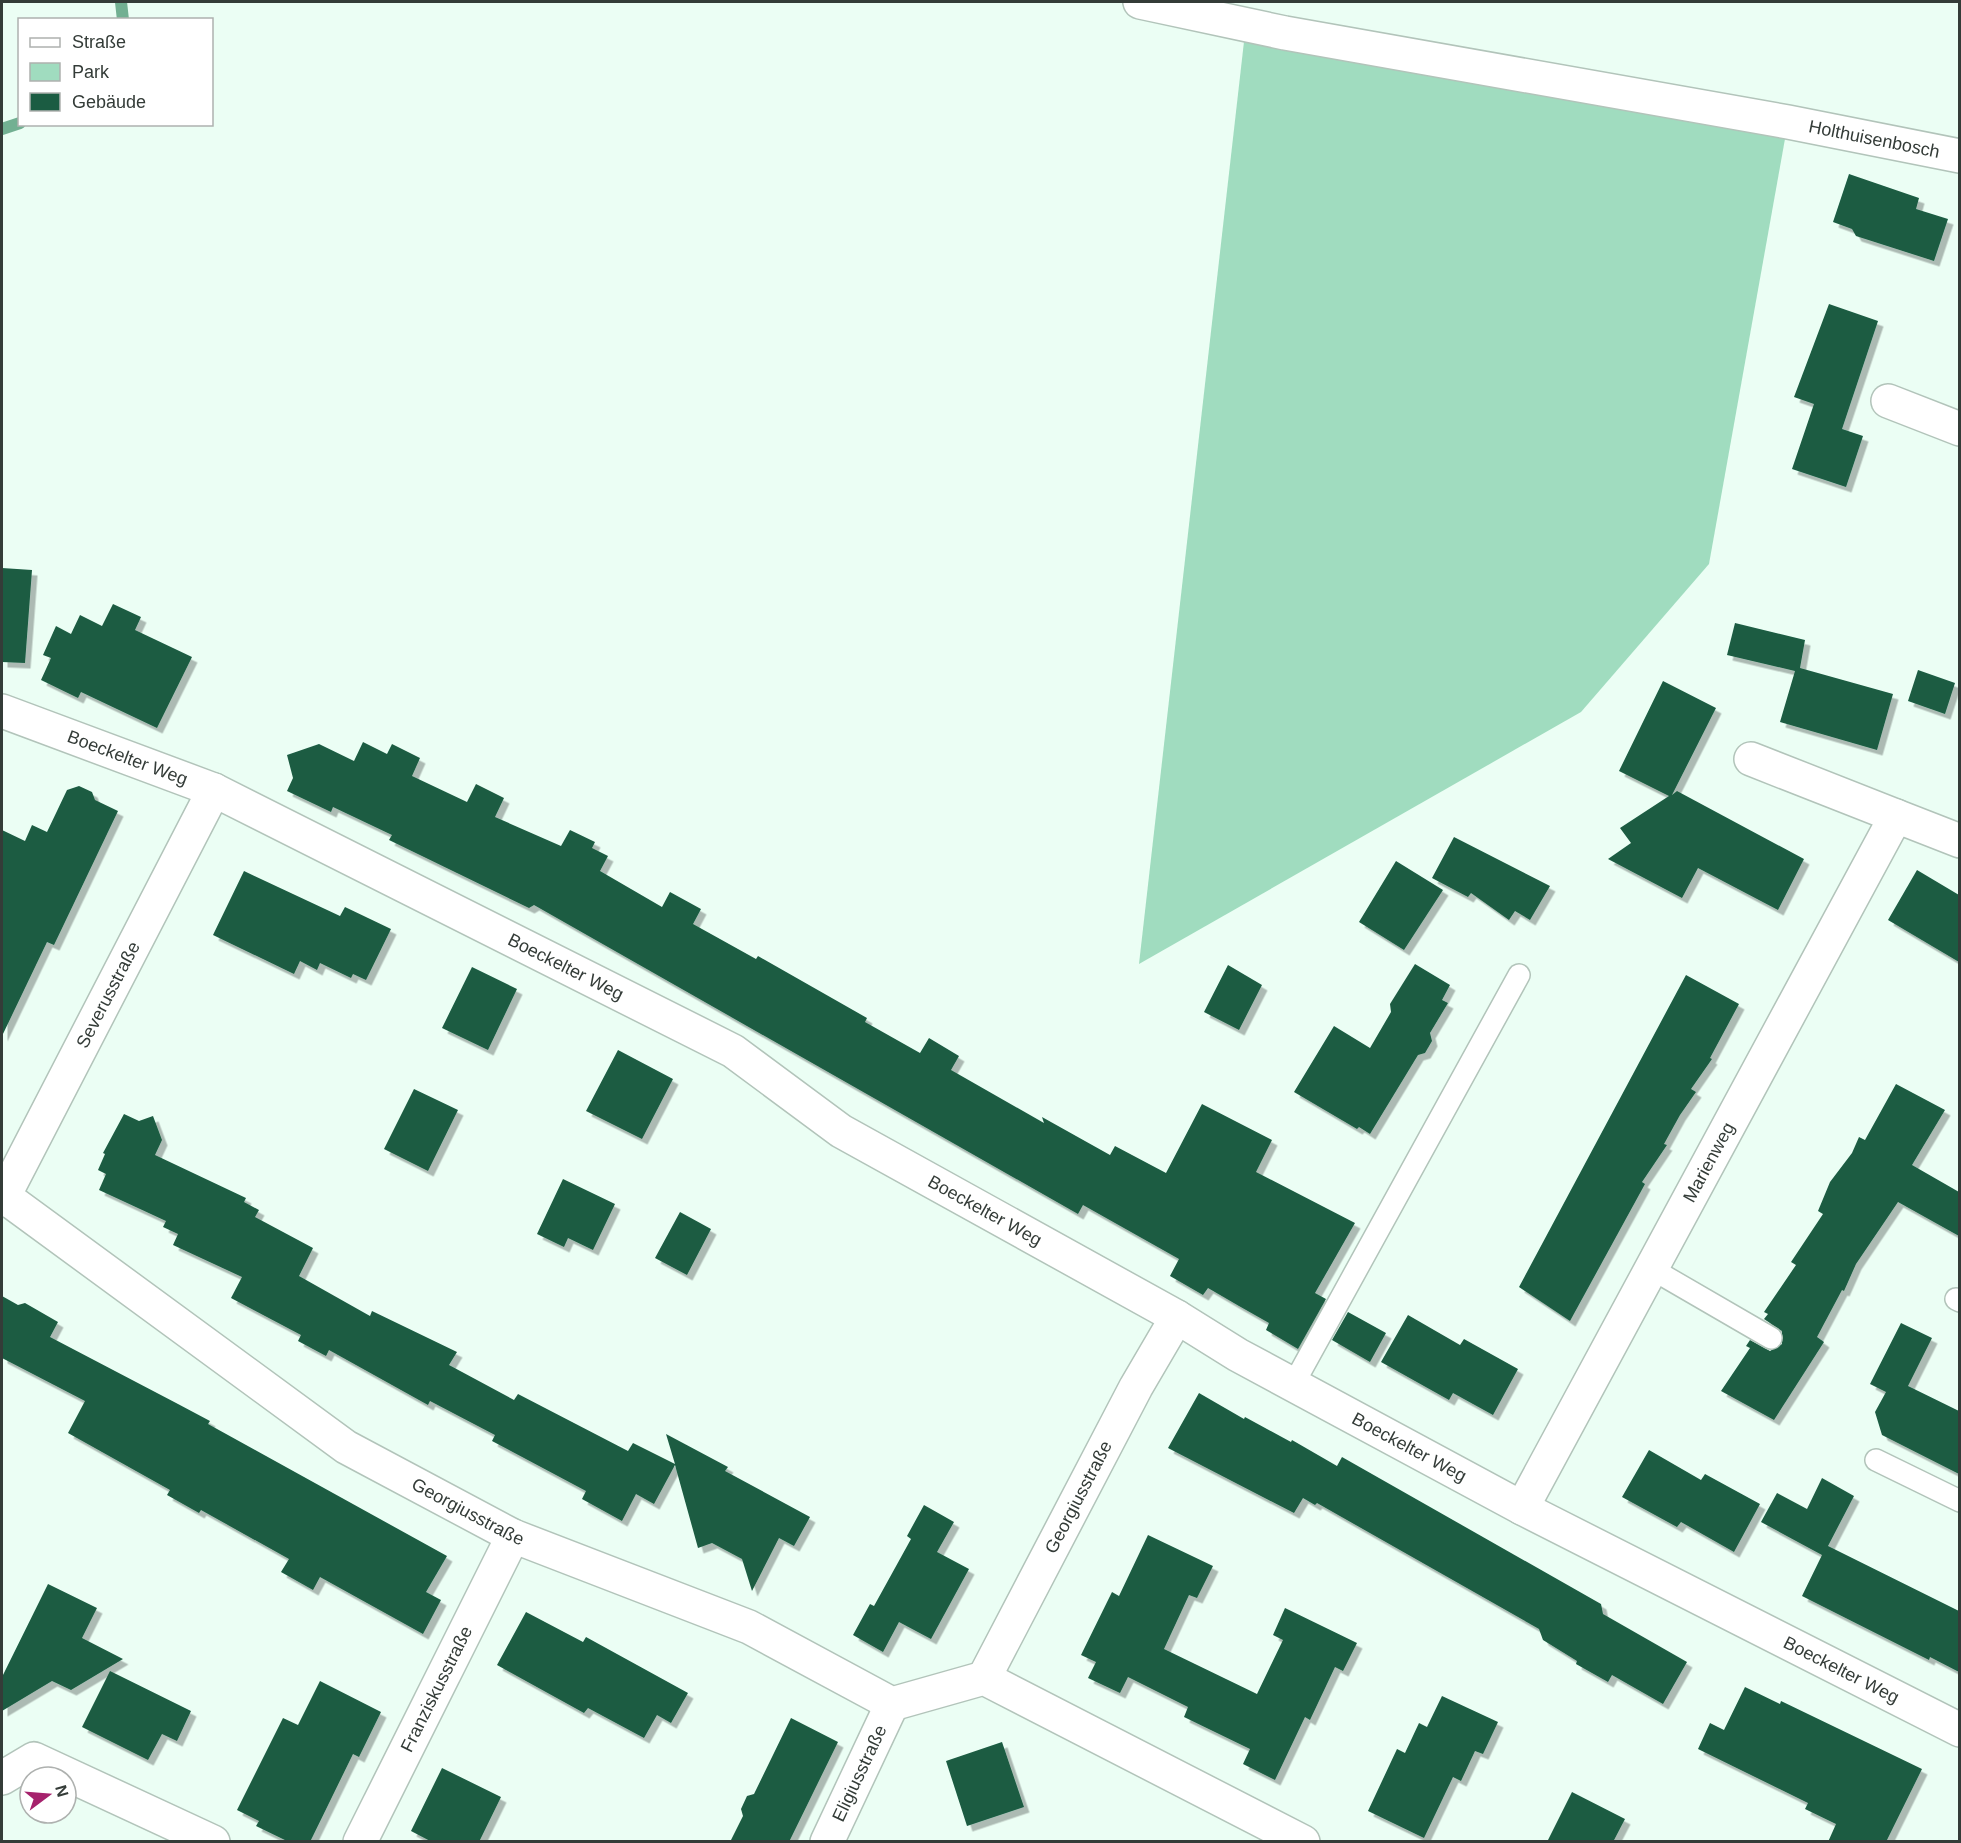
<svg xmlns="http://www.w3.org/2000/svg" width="1961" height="1843" viewBox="0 0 1961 1843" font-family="Arial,sans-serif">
<defs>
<filter id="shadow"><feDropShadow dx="5.5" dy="5.5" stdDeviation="0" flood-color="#0004"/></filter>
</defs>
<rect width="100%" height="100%" fill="#ebfef4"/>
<path fill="#a0dcbf" d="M 1246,24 L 1788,122 L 1709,564 L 1581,712 L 1139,964 Z"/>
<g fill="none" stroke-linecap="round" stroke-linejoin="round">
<path stroke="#72b092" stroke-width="12" d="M 121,2 L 123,20
M 2,129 L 20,123"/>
</g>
<path fill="#1b5c42" filter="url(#shadow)" d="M 1849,174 L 1919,198 L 1916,209 L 1948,219 L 1934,261 L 1856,236 L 1852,229 L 1833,222 Z
M 1829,304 L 1878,321 L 1842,429 L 1863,436 L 1846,487 L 1792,469 L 1814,404 L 1794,397 Z
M 2,568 L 32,570 L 25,663 L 2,662 Z
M 113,604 L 141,617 L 135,630 L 192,657 L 157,728 L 81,692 L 78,698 L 41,680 L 51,658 L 43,655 L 56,626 L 71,634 L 80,615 L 102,626 Z
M 1735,623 L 1805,640 L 1800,668 L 1893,694 L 1877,750 L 1780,722 L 1795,671 L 1727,655 Z
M 1918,670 L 1955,683 L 1945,714 L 1908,701 Z
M 1663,681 L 1716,708 L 1672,795 L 1677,791 L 1804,859 L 1778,910 L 1698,868 L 1682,898 L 1608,859 L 1631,843 L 1620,828 L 1669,796 L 1619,771 Z
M 363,742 L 387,754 L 392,744 L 420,758 L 412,776 L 467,802 L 476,784 L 504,798 L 495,817 L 561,846 L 570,830 L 595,842 L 592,848 L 608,856 L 600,871 L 662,907 L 670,892 L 701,909 L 693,924 L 756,959 L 758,956 L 867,1018 L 865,1022 L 920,1053 L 929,1038 L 959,1056 L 951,1070 L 1044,1123 L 1042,1117 L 1110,1155 L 1115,1146 L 1166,1173 L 1202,1104 L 1272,1140 L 1256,1172 L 1355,1223 L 1315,1293 L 1326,1299 L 1298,1349 L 1266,1330 L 1269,1323 L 1239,1306 L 1208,1288 L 1203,1295 L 1170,1276 L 1179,1259 L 1083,1205 L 1078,1214 L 534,905 L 529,908 L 389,840 L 392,835 L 333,807 L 331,812 L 287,791 L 293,778 L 287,755 L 319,744 L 354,761 Z
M 79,786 L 92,792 L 95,800 L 118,811 L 54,945 L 47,942 L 2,1036 L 2,830 L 25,841 L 32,825 L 47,832 L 67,790 Z
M 1454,837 L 1550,886 L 1530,920 L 1515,911 L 1509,920 L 1471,893 L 1468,897 L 1432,878 Z
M 1396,861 L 1443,890 L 1404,950 L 1359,922 Z
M 1917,870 L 1959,895 L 1959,962 L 1888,920 Z
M 244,871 L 340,916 L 345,907 L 391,929 L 366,980 L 353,974 L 351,978 L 320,963 L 317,970 L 300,961 L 294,974 L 213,935 Z
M 1415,964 L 1450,985 L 1442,1000 L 1448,1003 L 1430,1033 L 1432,1041 L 1425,1053 L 1418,1055 L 1370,1134 L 1359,1127 L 1357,1129 L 1294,1092 L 1334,1026 L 1370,1048 L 1391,1012 L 1390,1004 Z
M 1228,965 L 1262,985 L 1239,1030 L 1204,1012 Z
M 472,967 L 517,989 L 488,1050 L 442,1028 Z
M 1686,975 L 1739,1004 L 1710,1058 L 1712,1059 L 1691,1089 L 1696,1092 L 1680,1115 L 1664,1144 L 1667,1145 L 1642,1182 L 1645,1184 L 1570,1321 L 1519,1287 Z
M 618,1050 L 673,1079 L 642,1139 L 586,1111 Z
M 1896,1084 L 1945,1110 L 1912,1165 L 1959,1192 L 1959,1236 L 1898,1202 L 1856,1264 L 1844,1291 L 1842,1290 L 1817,1337 L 1824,1342 L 1774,1420 L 1721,1391 L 1750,1348 L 1746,1346 L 1750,1340 L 1770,1351 L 1782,1344 L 1782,1331 L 1764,1319 L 1768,1314 L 1764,1312 L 1796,1265 L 1791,1262 L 1823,1214 L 1818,1211 L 1830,1182 L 1852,1153 L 1859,1137 L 1865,1140 Z
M 414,1089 L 458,1110 L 428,1171 L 384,1149 Z
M 124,1114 L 139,1121 L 153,1116 L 162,1140 L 155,1155 L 246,1198 L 244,1202 L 259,1210 L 255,1217 L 313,1248 L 299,1276 L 370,1316 L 372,1311 L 457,1352 L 449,1365 L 514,1400 L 518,1394 L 628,1451 L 633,1443 L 675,1464 L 666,1434 L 728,1467 L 725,1471 L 810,1517 L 794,1546 L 779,1538 L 752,1591 L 742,1559 L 712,1543 L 698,1548 L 675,1465 L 654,1504 L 636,1494 L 622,1521 L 582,1499 L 586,1491 L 492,1441 L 495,1435 L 430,1401 L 428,1405 L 329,1350 L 326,1356 L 298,1341 L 301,1335 L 231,1298 L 242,1277 L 173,1245 L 178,1234 L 163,1227 L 166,1221 L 99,1190 L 106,1174 L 98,1170 L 105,1154 L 103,1153 Z
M 563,1179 L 615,1204 L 593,1250 L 568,1238 L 564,1247 L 537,1234 Z
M 680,1212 L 711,1229 L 687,1275 L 655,1258 Z
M 2,1296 L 18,1305 L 25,1303 L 58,1322 L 50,1337 L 178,1404 L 210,1421 L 208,1424 L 447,1556 L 426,1592 L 441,1600 L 423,1634 L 320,1577 L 313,1590 L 281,1572 L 289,1559 L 201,1510 L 199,1513 L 167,1495 L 170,1490 L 68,1433 L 85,1401 L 2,1358 Z
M 1348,1312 L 1386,1333 L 1370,1362 L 1332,1340 Z
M 1408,1315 L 1460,1345 L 1464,1339 L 1518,1369 L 1493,1415 L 1453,1393 L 1449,1400 L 1381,1362 Z
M 1901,1323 L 1932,1338 L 1908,1386 L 1959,1411 L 1959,1474 L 1882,1435 L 1875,1412 L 1886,1392 L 1870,1384 Z
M 1199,1393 L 1244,1419 L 1245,1417 L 1291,1442 L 1292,1440 L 1337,1466 L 1342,1457 L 1601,1604 L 1603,1614 L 1687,1662 L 1663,1704 L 1612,1675 L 1608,1682 L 1576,1664 L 1577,1661 L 1543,1640 L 1539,1629 L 1317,1503 L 1315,1505 L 1303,1498 L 1294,1513 L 1168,1448 Z
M 1649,1450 L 1701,1480 L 1705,1474 L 1760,1504 L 1734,1552 L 1681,1522 L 1677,1527 L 1622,1497 Z
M 1822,1478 L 1854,1496 L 1828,1546 L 1959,1611 L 1959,1672 L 1930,1657 L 1929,1660 L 1802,1596 L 1822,1555 L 1761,1522 L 1777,1493 L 1807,1509 Z
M 924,1505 L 954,1522 L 937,1552 L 969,1569 L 931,1639 L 899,1622 L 883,1652 L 853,1635 L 870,1604 L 874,1606 L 911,1539 L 907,1536 Z
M 1148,1535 L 1213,1566 L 1197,1598 L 1189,1595 L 1164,1649 L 1257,1694 L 1283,1640 L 1273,1635 L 1285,1608 L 1357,1643 L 1343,1671 L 1335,1667 L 1310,1720 L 1305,1717 L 1275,1780 L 1243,1764 L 1250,1749 L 1184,1717 L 1188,1707 L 1128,1677 L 1120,1693 L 1088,1678 L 1096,1662 L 1081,1655 L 1112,1592 L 1119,1596 Z
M 48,1584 L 97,1608 L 82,1638 L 123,1659 L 71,1690 L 52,1681 L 2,1711 L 2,1677 Z
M 526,1612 L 583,1642 L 586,1637 L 688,1693 L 671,1723 L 657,1715 L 644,1738 L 588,1708 L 584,1713 L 497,1665 Z
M 110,1671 L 191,1711 L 177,1741 L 162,1734 L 148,1760 L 82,1727 Z
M 320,1681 L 381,1712 L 359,1757 L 353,1754 L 310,1842 L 289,1842 L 256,1826 L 259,1821 L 237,1810 L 283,1718 L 298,1725 Z
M 1745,1687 L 1780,1704 L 1781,1701 L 1922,1769 L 1886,1842 L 1828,1842 L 1836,1824 L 1805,1809 L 1808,1803 L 1698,1749 L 1710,1723 L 1724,1730 Z
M 1442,1696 L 1498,1722 L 1483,1754 L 1475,1751 L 1461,1781 L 1453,1777 L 1424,1838 L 1368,1811 L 1397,1749 L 1405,1753 L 1419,1723 L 1427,1727 Z
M 791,1718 L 838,1742 L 789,1842 L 730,1842 L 743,1816 L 741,1809 L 747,1796 L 754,1794 Z
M 1002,1742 L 1024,1807 L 967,1826 L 946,1761 Z
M 442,1768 L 501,1797 L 479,1842 L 432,1842 L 411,1831 Z
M 1572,1792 L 1625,1819 L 1613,1842 L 1547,1842 Z"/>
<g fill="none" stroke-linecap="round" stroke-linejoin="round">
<g stroke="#b2c4ba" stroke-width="24">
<path id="lane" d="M 1652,1269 L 1771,1338
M 1956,1299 L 1960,1301
M 1293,1385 L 1519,975
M 1876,1460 L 1960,1501"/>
</g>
<g stroke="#b2c4ba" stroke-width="36">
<g id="street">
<path id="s1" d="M 1140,2 L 1285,33 L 1788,122 L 1960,156"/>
<path d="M 1888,401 L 1960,429"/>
<path id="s2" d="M 2,711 L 214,790 L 733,1051 L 841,1131 L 1177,1317 L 1238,1355 L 1522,1508 L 1960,1730"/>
<path d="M 1751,759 L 1896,816"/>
<path id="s3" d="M 5,1197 L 346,1447 L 513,1536 L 749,1627 L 892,1704 L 984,1678 L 1303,1842"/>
<path id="s4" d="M 2,1200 L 214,790"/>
<path id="s5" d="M 1522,1508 L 1896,816 L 1960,841"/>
<path id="s6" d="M 984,1678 L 1136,1387 L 1177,1317"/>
<path d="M 2,1778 L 34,1759 L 213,1842"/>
<path id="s7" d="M 360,1842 L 513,1536"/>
<path id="s8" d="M 827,1842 L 892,1704"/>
</g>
</g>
<use href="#lane" stroke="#fff" stroke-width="21"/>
<use href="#street" stroke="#fff" stroke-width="33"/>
</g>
<g text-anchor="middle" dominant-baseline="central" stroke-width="6" stroke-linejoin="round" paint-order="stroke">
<g font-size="18" fill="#343c38" stroke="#fff">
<text stroke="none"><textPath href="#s1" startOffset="747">Holthuisenbosch</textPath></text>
<text stroke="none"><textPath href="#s2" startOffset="134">Boeckelter Weg</textPath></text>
<text stroke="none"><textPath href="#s2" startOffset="620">Boeckelter Weg</textPath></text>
<text stroke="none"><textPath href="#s4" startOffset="231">Severusstraße</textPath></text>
<text stroke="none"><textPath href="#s5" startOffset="393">Marienweg</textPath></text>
<text stroke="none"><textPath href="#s2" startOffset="1106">Boeckelter Weg</textPath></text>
<text stroke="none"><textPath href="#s2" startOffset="1592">Boeckelter Weg</textPath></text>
<text stroke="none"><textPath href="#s6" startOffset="204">Georgiusstraße</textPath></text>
<text stroke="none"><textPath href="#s3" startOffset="561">Georgiusstraße</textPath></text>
<text stroke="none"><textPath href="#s2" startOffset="2078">Boeckelter Weg</textPath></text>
<text stroke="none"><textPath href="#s7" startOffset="171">Franziskusstraße</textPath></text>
<text stroke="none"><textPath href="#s8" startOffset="76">Eligiusstraße</textPath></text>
</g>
</g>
<rect width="1961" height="1843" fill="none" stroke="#343c38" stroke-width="6"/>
<rect x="18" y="18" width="195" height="108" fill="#ffffff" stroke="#aeb1af" stroke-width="1.5"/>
<rect x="30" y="38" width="30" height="9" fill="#ffffff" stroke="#aeb1af" stroke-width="1.5"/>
<text x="72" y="48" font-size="18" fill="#343c38">Straße</text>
<rect x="30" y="63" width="30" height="18" fill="#a0dcbf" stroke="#aeb1af" stroke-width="1.5"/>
<text x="72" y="78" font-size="18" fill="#343c38">Park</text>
<rect x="30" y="93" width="30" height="18" fill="#1b5c42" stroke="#aeb1af" stroke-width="1.5"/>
<text x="72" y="108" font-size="18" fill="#343c38">Gebäude</text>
<g transform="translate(48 1795) rotate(74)"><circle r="28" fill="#ffffff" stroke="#aeb1af" stroke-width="1.5"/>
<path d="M0-4.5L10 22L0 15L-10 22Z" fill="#a6226d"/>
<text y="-9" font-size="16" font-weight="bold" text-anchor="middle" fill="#343c38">N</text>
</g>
</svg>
